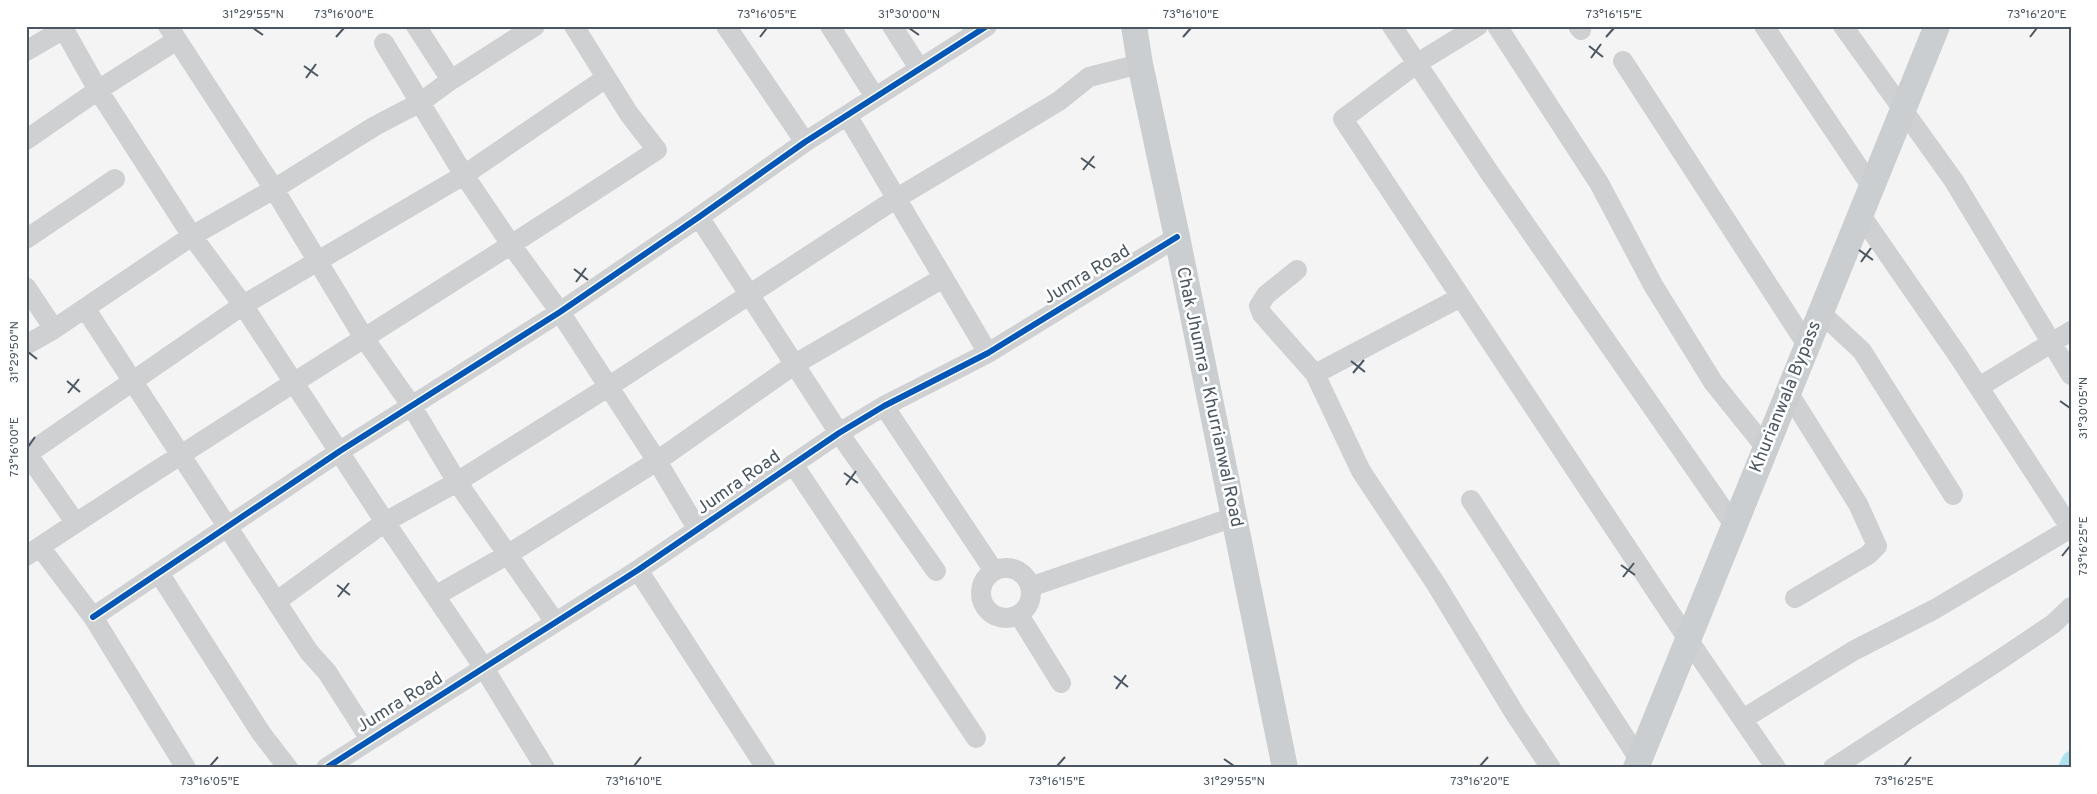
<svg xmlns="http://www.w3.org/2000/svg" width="2097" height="794" viewBox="0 0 2097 794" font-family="Overpass,sans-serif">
<rect width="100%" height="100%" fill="#f4f4f4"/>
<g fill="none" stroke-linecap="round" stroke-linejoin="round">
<path stroke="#aee2f0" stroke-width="18" d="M 2067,768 L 2071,760"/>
<path stroke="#ced0d2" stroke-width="20" d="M 62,26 L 98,90 L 192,236 L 243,305 L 385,522 L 484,668 L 545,768
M 168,26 L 274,189 L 364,338 L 411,405 L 457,482 L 555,622
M 416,26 L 451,80
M 726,26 L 805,142
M 830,26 L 875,97
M 892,26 L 919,68
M 1392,26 L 1489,172 L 1734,525
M 1478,26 L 1416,64 L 1343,119 L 1687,638 L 1776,768
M 1497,26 L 1599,183 L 1653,285 L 1713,382 L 1766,448
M 1578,26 L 1581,30
M 1764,26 L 1871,186
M 1843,26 L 1954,181 L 2071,375
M 384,43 L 464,175 L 512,246 L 560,312 L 657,461 L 698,530
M 26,51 L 64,29
M 1623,61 L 1807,345
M 847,115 L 988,353
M 26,140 L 98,90 L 177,40
M 1860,214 L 1959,357 L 2071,529
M 699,217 L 839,433 L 936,571
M 26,239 L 115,179
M 1297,270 L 1266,295 L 1259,306 L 1262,314 L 1315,374 L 1361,471 L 1436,584 L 1515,714 L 1551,768
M 26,287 L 54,329
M 85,308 L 309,652 L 327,672 L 370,739
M 1820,312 L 1862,351 L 1953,495
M 26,345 L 54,329 L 192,236 L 274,189 L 375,126 L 421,102 L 451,80 L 535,26
M 1315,374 L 1461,297
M 1979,387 L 2071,331
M 1788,392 L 1858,504 L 1877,546 L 1868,555 L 1795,598
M 884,406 L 994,571
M 26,452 L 75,522
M 26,455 L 243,305 L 464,175 L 606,78
M 793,464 L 976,738
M 1471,500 L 1639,759
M 40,547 L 93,617 L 186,768
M 26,556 C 234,417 448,288 657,150 L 629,114 L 574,26
M981 593a25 25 0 1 1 50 0a25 25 0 1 1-50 0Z
M 638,570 L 766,768
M 159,573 L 261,733 L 288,768
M 1030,587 L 1234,517
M 435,596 L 507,555 L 657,461 L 795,364 L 943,278
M 277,601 L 385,522 L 457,482 L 608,387 L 897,198 L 1059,101 L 1089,77 L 1140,64
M 1019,615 L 1061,683
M 93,617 L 340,451 L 560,312 L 699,217 L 805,142 L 987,26
M 1743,719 L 1853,651 L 1935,609 L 2071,528
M 326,768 L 638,570 L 839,433 L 884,406 L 988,353 L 1177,237
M 1833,768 L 2001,659 L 2053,624 L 2071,607"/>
<path stroke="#caced1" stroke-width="26" d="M 1134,26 L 1140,64 L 1177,237 L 1285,768
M 1636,768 L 1937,26"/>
<g stroke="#fff" stroke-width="9">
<path id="cycleway" d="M 93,617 L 340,451 L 560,312 L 699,217 L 805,142 L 987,26
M 326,768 L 638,570 L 839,433 L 884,406 L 988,353 L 1177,237"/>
</g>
<use href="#cycleway" stroke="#0057b8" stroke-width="6"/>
</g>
<path fill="none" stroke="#4a5661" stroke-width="2" d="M 253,28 L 263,35M 909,28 L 919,35M 336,37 L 344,28M 760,37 L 767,28M 1183,37 L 1191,28M 1606,37 L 1614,28M 2030,37 L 2037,28M 1589,46 L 1603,57M 1591,58 L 1601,44M 304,66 L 318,76M 306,78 L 316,64M 1081,158 L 1095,168M 1083,170 L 1094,156M 1859,250 L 1873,260M 1861,262 L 1871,248M 574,269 L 588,280M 576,282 L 586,268M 28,352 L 37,359M 1351,361 L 1365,372M 1353,373 L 1364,360M 67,381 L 80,392M 68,393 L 79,379M 2060,401 L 2070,408M 28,447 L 35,437M 844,473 L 858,483M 846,485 L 856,471M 2062,556 L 2070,546M 1621,565 L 1635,575M 1623,577 L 1634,563M 337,585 L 350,595M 338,597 L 349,583M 1114,676 L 1128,687M 1116,689 L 1126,675M 1224,759 L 1234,766M 210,766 L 218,757M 634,766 L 641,757M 1057,766 L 1065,757M 1480,766 L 1488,757M 1904,766 L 1911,757"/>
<g text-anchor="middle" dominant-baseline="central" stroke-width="5" stroke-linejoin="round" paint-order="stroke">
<g font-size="18" fill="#4a5661" stroke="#fff">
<text transform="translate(1087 275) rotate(-31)">Jumra Road</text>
<text transform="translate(1209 397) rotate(78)">Chak Jhumra - Khurrianwal Road</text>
<text transform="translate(1786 397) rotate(-68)">Khurianwala Bypass</text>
<text transform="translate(739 483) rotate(-35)">Jumra Road</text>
<text transform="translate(400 703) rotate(-32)">Jumra Road</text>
</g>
</g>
<rect width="2097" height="794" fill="none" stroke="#ffffff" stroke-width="55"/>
<rect x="28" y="28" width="2042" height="738" fill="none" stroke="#4a5661" stroke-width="2"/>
<g font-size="12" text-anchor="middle" fill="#4a5661">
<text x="253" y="18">31°29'55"N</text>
<text x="344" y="18">73°16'00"E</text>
<text x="767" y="18">73°16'05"E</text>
<text x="909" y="18">31°30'00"N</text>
<text x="1191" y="18">73°16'10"E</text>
<text x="1614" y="18">73°16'15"E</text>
<text x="2037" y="18">73°16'20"E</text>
<text transform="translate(14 352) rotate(-90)" y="4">31°29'50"N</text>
<text transform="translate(2083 408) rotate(-90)" y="4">31°30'05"N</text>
<text transform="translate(14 447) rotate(-90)" y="4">73°16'00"E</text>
<text transform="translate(2083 546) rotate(-90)" y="4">73°16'25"E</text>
<text x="210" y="785">73°16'05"E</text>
<text x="634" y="785">73°16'10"E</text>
<text x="1057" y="785">73°16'15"E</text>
<text x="1234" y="785">31°29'55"N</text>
<text x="1480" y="785">73°16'20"E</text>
<text x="1904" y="785">73°16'25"E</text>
</g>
</svg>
